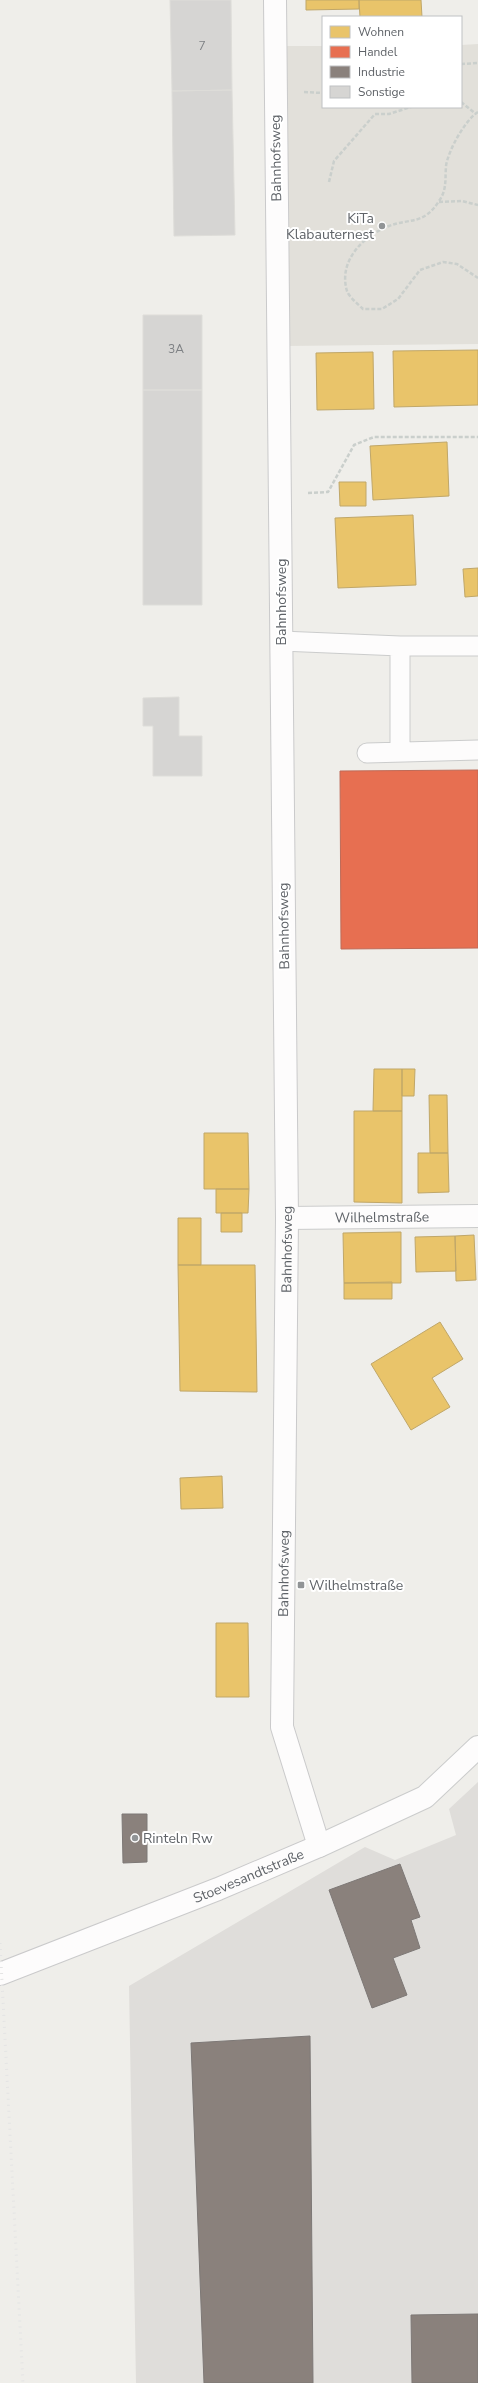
<svg xmlns="http://www.w3.org/2000/svg" width="478" height="2383" viewBox="0 0 478 2383" font-family="'Nunito Sans',sans-serif">
<rect width="100%" height="100%" fill="#efeeea"/>
<path fill="#dfddda" d="M 478,1782 L 478,2383 L 136,2383 L 129,1986 L 365,1847 L 395,1860 L 456,1835 L 449,1809 Z"/>
<path fill="#e2e0da" d="M 478,44 L 478,344 L 285,346 L 285,46 L 323,46 L 323,107 L 461,107 L 461,45 Z"/>
<path fill="#e9c46a" stroke="#c0a769" d="M 306,0 L 359,0 L 359,9 L 306,10 Z
M 359,0 L 421,0 L 422,17 L 360,17 Z
M 478,350 L 478,405 L 394,407 L 393,351 Z
M 373,352 L 374,409 L 317,410 L 316,353 Z
M 447,442 L 449,496 L 373,500 L 370,446 Z
M 339,482 L 366,482 L 366,506 L 340,506 Z
M 413,515 L 416,585 L 338,588 L 335,518 Z
M 478,568 L 478,596 L 465,597 L 463,569 Z
M 374,1069 L 402,1069 L 402,1111 L 373,1111 Z
M 402,1069 L 415,1069 L 414,1096 L 402,1096 Z
M 429,1095 L 447,1095 L 448,1153 L 430,1153 Z
M 354,1111 L 402,1111 L 402,1203 L 354,1202 Z
M 204,1133 L 248,1133 L 249,1189 L 204,1189 Z
M 418,1153 L 448,1153 L 449,1192 L 418,1193 Z
M 216,1189 L 249,1189 L 248,1213 L 216,1213 Z
M 221,1213 L 242,1213 L 242,1232 L 221,1232 Z
M 178,1218 L 201,1218 L 201,1265 L 178,1265 Z
M 401,1232 L 401,1283 L 344,1283 L 343,1233 Z
M 474,1235 L 476,1280 L 456,1281 L 455,1236 Z
M 455,1236 L 456,1271 L 416,1272 L 415,1237 Z
M 178,1265 L 255,1265 L 257,1392 L 180,1391 Z
M 392,1282 L 392,1299 L 344,1299 L 344,1283 Z
M 440,1322 L 463,1359 L 432,1378 L 450,1407 L 411,1430 L 371,1364 Z
M 222,1476 L 223,1508 L 181,1509 L 180,1478 Z
M 216,1623 L 248,1623 L 249,1697 L 216,1697 Z"/>
<path fill="#e76f51" stroke="#be6b58" d="M 478,770 L 478,948 L 341,949 L 340,771 Z"/>
<path fill="#8a817c" stroke="#7d7876" d="M 122,1814 L 147,1814 L 147,1862 L 123,1863 Z
M 400,1864 L 420,1917 L 411,1920 L 420,1948 L 393,1958 L 407,1995 L 372,2008 L 329,1890 Z
M 310,2036 L 313,2383 L 204,2383 L 191,2043 Z
M 478,2314 L 478,2383 L 412,2383 L 411,2315 Z"/>
<path fill="#d6d5d3" stroke="#deddd9" d="M 170,0 L 231,0 L 232,90 L 172,91 Z
M 232,90 L 235,235 L 174,236 L 172,91 Z
M 143,315 L 202,315 L 202,390 L 143,390 Z
M 143,390 L 202,390 L 202,605 L 143,605 Z
M 179,697 L 179,736 L 202,736 L 202,776 L 153,776 L 153,726 L 143,726 L 143,698 Z"/>
<g fill="none" stroke-linecap="round" stroke-linejoin="round">
<g stroke="#cbcccc" stroke-width="21">
<path id="lane" d="M 281,641 L 400,646
M 400,752 L 400,646 L 478,646
M 367,753 L 478,750"/>
</g>
<g stroke="#cbcccc" stroke-width="24">
<g id="street">
<path id="s1" d="M 287,1218 L 478,1216"/>
<path d="M 319,1846 L 425,1797 L 478,1747"/>
</g>
</g>
<g stroke="#cacacb" stroke-width="24">
<g id="secondary">
<path id="s2" d="M 0,1974 L 218,1889 L 319,1846 L 282,1727 L 287,1218 L 275,0"/>
</g>
</g>
<path stroke="#cacfcc" stroke-width="2.5" stroke-dasharray="4 2" stroke-linecap="butt" d="M 461,64 L 478,63
M 304,92 L 323,93
M 461,102 L 476,114
M 478,112 C 465,120 448,151 446,166 C 445,179 447,190 439,201 C 424,225 410,218 389,226 C 363,236 338,261 347,291 C 349,297 358,304 363,309 L 382,309 L 398,299 L 420,270 L 443,262 L 457,264 L 478,278
M 329,182 L 334,161 L 375,114 L 389,114 L 411,107
M 439,202 L 462,201 L 478,205
M 308,493 L 328,492 L 354,445 L 374,437 L 478,437"/>
<use href="#lane" stroke="#fdfcfc" stroke-width="19"/>
<use href="#street" stroke="#fdfcfc" stroke-width="22"/>
<use href="#secondary" stroke="#fdfcfc" stroke-width="22"/>
<path stroke="#e4e4e4" stroke-width="3" stroke-dasharray="1 5" stroke-linecap="butt" d="M 0,1943 L 23,2383"/>
</g>
<g fill="#919496" stroke="#fff" stroke-width="1.5">
<circle cx="382" cy="226" r="4"/>
<rect x="297" y="1581" width="8" height="8" rx="2"/>
<circle cx="135" cy="1838" r="4"/>
</g>
<g text-anchor="middle" dominant-baseline="central" stroke-width="4" stroke-linejoin="round" paint-order="stroke">
<g font-size="12" fill="#7e8184">
<text x="202" y="46">7</text>
<text x="176" y="349">3A</text>
</g>
<g font-size="14" fill="#5f6368" stroke="#fff">
<text transform="translate(276 158) rotate(-91)">Bahnhofsweg</text>
<text transform="translate(281 602) rotate(-90)">Bahnhofsweg</text>
<text transform="translate(284 926) rotate(-91)">Bahnhofsweg</text>
<text stroke="none"><textPath href="#s1" startOffset="95">Wilhelmstraße</textPath></text>
<text stroke="none"><textPath href="#s2" startOffset="946">Bahnhofsweg</textPath></text>
<text stroke="none"><textPath href="#s2" startOffset="622">Bahnhofsweg</textPath></text>
<text stroke="none"><textPath href="#s2" startOffset="267">Stoevesandtstraße</textPath></text>
</g>
<g font-size="14" fill="#5f6368" stroke="#fff" text-anchor="start">
<text x="374" y="218" text-anchor="end">KiTa<tspan x="374" dy="16">Klabauternest</tspan></text>
<text x="309" y="1585">Wilhelmstraße</text>
<text x="143" y="1838">Rinteln Rw</text>
</g>
</g>
<rect x="322" y="16" width="140" height="92" fill="#ffffff" stroke="#bfc1c3"/>
<rect x="330" y="26" width="20" height="12" fill="#e9c46a" stroke="#bfc1c3"/>
<text x="358" y="36" font-size="12" fill="#5f6368">Wohnen</text>
<rect x="330" y="46" width="20" height="12" fill="#e76f51" stroke="#bfc1c3"/>
<text x="358" y="56" font-size="12" fill="#5f6368">Handel</text>
<rect x="330" y="66" width="20" height="12" fill="#8a817c" stroke="#bfc1c3"/>
<text x="358" y="76" font-size="12" fill="#5f6368">Industrie</text>
<rect x="330" y="86" width="20" height="12" fill="#d6d5d3" stroke="#bfc1c3"/>
<text x="358" y="96" font-size="12" fill="#5f6368">Sonstige</text>
</svg>
